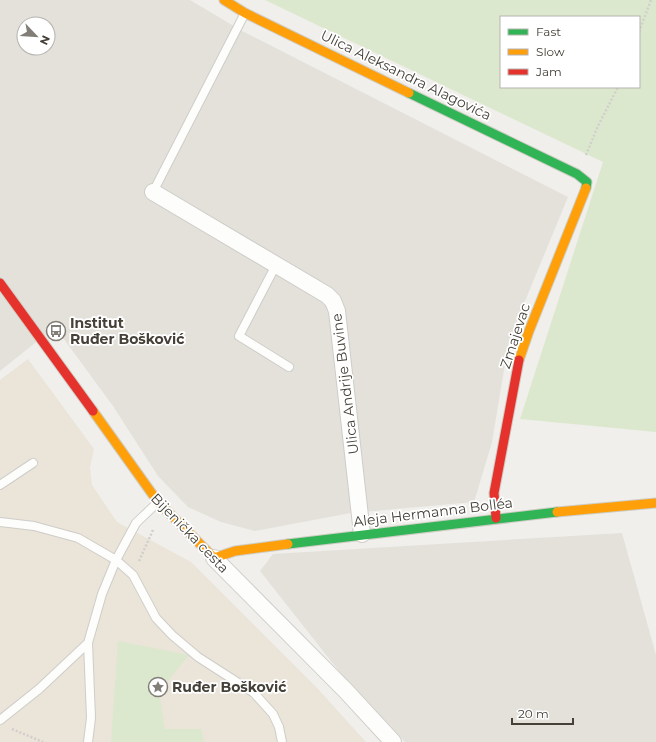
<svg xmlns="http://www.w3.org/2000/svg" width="656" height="742" viewBox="0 0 656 742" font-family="Montserrat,sans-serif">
<rect width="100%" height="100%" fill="#f0efeb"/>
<path fill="#e3e1da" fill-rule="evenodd" d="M 0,0 L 190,0 L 244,32 L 568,197 L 509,340 L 492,442 L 474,502 L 351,513 L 255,531 L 221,522 L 188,507 L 158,476 L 113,406 L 55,327 L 0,371 ZM 24,24 L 48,24 L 48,48 L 24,48 Z
M 622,533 L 656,655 L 656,742 L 405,742 L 342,675 L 260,571 L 273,554 Z"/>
<path fill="#eae4d9" d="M 28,359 L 94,449 L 90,468 L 92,485 L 117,522 L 191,562 L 318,689 L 366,742 L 0,742 L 0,380 Z"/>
<path fill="#dce8ce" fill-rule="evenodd" d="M 265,0 L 656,0 L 656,432 L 520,419 L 603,162 ZM 501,17 L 639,17 L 639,87 L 501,87 Z
M 118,641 L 189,655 L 159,692 L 165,729 L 201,729 L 204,742 L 111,742 Z"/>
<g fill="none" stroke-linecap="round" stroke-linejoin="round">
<g stroke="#cecdc9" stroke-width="10">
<path id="lane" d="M 153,192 L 245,13
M 276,265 L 239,336 L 289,367
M 0,485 L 33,463
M 0,522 L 34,526 L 78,538 L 116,560 L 133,575 L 156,618 L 172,635 L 198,657 L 254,693 L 273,714 L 279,727 L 282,742
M 88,643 L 91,718 L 88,742
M 0,720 L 39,689 L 88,643 L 102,594 L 116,560 L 136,523 L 157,503"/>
</g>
<g stroke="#cecdc9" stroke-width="18">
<path id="street" d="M 153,192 L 327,295 L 333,301 L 337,311 L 362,534
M 214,558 L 346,691 L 393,742"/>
</g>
<g stroke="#ceccc3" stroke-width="11">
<path id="fast" d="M 409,93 L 577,174 L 587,182 L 586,188
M 288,544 L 557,512"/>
</g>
<g stroke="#ceccc3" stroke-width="11">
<path id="slow" d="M 224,0 L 245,13 L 409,93
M 519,360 L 529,331 L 586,188
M 93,411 L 158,502 L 214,558 L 235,551 L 288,544
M 557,512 L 656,503"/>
</g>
<g stroke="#ceccc3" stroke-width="11">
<path id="jam" d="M 0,283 L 93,411
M 496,518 L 494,493 L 519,360"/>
</g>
<path stroke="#d1cfcc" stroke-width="2.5" stroke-dasharray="2 2" stroke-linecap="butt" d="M 639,32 L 651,0
M 586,155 L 598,126 L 618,87
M 139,561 L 153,530
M 12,729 L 43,742"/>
<use href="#lane" stroke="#fdfdfc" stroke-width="8"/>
<use href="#street" stroke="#fdfdfc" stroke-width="16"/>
<use href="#fast" stroke="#30b455" stroke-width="9"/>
<use href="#slow" stroke="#ff9f0a" stroke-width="9"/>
<use href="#jam" stroke="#e5322d" stroke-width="9"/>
</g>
<defs>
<g id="bus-ring" transform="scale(1)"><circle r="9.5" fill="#fff" stroke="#817e77" stroke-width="1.5"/><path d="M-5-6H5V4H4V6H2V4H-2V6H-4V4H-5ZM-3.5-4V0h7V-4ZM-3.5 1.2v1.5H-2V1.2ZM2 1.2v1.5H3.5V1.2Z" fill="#817e77"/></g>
<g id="sight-ring" transform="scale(1)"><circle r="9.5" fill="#fff" stroke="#817e77" stroke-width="1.5"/><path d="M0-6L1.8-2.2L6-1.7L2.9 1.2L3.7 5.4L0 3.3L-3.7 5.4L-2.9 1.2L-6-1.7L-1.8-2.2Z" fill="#817e77"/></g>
</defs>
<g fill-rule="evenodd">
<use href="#bus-ring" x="56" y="331"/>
<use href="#sight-ring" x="158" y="687"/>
</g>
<g text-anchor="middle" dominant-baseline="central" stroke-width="3.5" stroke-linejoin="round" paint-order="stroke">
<g font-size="14" fill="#454138" stroke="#fff">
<text transform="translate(406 75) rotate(26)">Ulica Aleksandra Alagovića</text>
<text transform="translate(515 336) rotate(-72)">Zmajevac</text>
<text transform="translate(345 384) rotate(-97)">Ulica Andrije Buvine</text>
<text transform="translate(433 512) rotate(-7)">Aleja Hermanna Bolléa</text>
<text transform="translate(190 533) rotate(46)">Bijenička cesta</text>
</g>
<g font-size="14" font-weight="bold" fill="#454138" stroke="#fff" text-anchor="start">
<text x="70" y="323">Institut<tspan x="70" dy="16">Ruđer Bošković</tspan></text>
<text x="172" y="687">Ruđer Bošković</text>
</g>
</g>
<rect x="500" y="16" width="140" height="72" fill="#ffffff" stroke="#b5b3af"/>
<rect x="508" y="29" width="20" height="6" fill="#30b455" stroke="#b5b3af"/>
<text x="536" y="36" font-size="12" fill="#454138">Fast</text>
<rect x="508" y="49" width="20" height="6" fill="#ff9f0a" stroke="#b5b3af"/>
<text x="536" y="56" font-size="12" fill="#454138">Slow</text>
<rect x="508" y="69" width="20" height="6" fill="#e5322d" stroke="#b5b3af"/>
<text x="536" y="76" font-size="12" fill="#454138">Jam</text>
<g transform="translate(36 36) rotate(115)"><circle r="19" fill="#ffffff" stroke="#b5b3af"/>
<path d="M0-3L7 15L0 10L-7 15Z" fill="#817e77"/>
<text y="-6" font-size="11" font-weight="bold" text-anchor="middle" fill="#454138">N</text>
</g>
<path d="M512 718v6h61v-6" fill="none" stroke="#454138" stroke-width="2"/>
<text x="518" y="718" font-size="12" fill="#454138" stroke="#ffffff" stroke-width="3" paint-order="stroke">20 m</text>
</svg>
